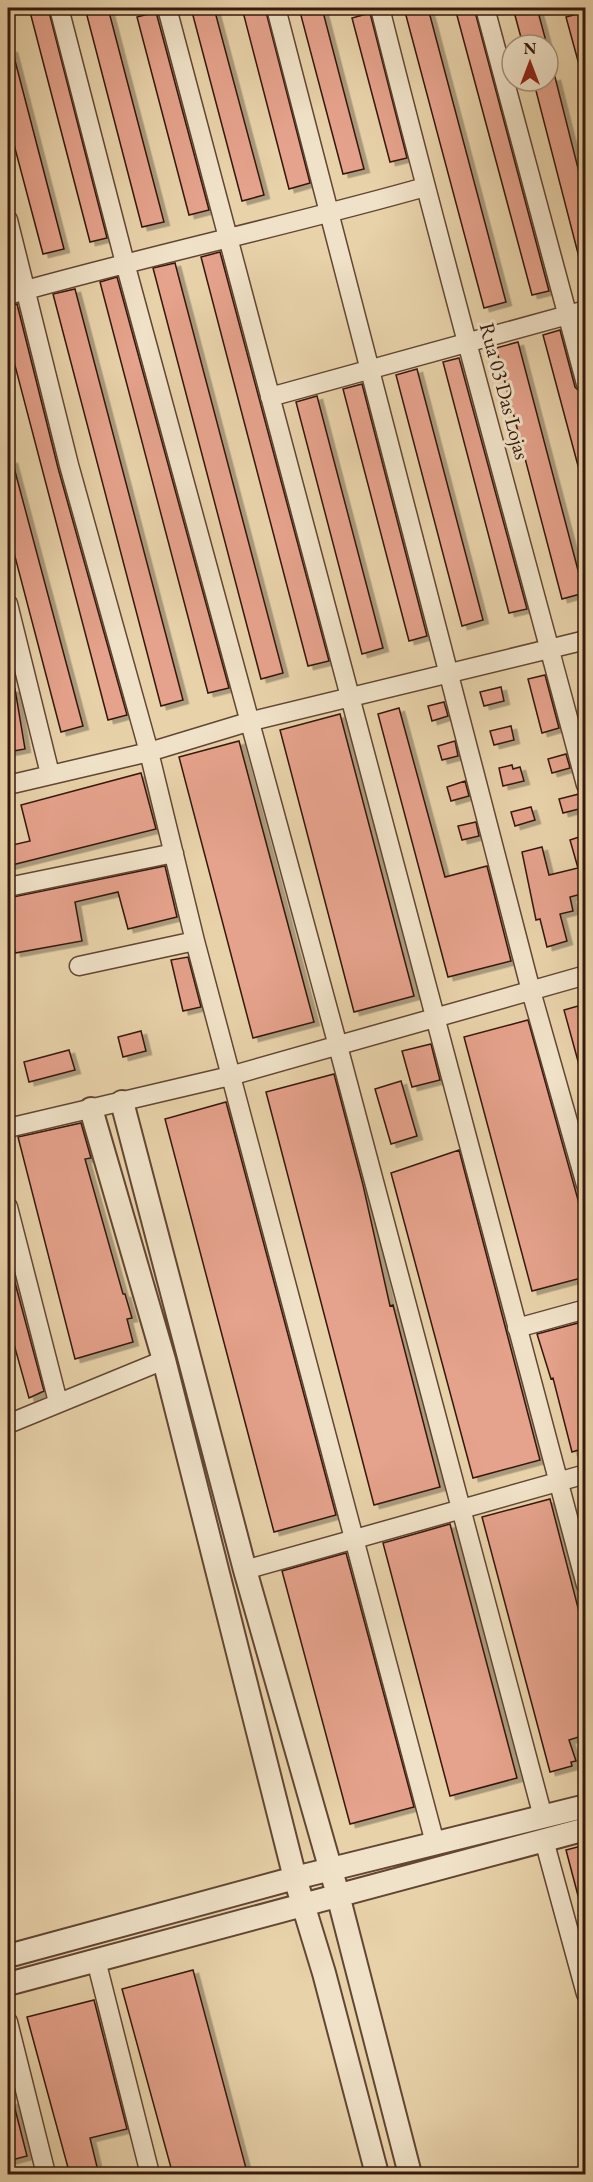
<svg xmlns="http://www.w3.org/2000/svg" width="593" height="2182" viewBox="0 0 593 2182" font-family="'EB Garamond',serif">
<defs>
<filter id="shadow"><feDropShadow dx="5.5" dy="3.5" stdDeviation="0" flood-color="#0004"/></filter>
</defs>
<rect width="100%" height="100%" fill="#e8d2aa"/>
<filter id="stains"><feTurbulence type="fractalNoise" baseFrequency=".00333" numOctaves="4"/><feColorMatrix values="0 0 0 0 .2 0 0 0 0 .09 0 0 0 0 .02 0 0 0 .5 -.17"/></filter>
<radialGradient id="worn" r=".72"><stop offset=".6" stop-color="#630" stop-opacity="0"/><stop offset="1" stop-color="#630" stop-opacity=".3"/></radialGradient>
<path fill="#e5a28c" stroke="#35180b" stroke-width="1.5" filter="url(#shadow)" d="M 29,8 L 48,8 L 107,238 L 90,242 Z
M 85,8 L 108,8 L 164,222 L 142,227 Z
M 191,8 L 214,8 L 264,195 L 242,201 Z
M 242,8 L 265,8 L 310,183 L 289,189 Z
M 299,8 L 322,8 L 364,169 L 343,174 Z
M 404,8 L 428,8 L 506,302 L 484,308 Z
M 455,8 L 474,8 L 549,291 L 532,295 Z
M 513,8 L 537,8 L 547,45 L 523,45 Z
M 156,12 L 209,210 L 189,215 L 137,17 Z
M 585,12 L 585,71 L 581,72 L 566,17 Z
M 370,13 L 407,158 L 390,162 L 352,18 Z
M 12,49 L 64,249 L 43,254 L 8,122 L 8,50 Z
M 555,77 L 585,196 L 585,265 L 581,265 L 534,83 Z
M 220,252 L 329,661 L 308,666 L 201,257 Z
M 175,263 L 283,673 L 261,679 L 153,268 Z
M 117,277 L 229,688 L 208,693 L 100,282 Z
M 75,289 L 183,700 L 161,706 L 53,294 Z
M 17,304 L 58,468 L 127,715 L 108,720 L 8,339 L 8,306 Z
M 560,330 L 575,387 L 582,394 L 585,407 L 585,477 L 581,477 L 543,335 Z
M 518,342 L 584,593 L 562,599 L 496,348 Z
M 459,358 L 527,609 L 509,613 L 443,362 Z
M 417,369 L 483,620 L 462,626 L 396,375 Z
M 362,384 L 427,636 L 409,641 L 343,389 Z
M 317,396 L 383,648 L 362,654 L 296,402 Z
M 12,460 L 83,726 L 61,732 L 8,530 L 8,461 Z
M 545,675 L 559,728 L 542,733 L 528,679 Z
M 501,687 L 504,701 L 484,706 L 480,692 Z
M 8,689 L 15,689 L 25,749 L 8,752 Z
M 444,702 L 448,716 L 432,721 L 428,706 Z
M 399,708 L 445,877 L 487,866 L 511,961 L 448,977 L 378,714 Z
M 340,714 L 414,996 L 354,1012 L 280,730 Z
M 511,726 L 514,740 L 494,745 L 490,731 Z
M 239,741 L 314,1022 L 253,1038 L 179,757 Z
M 455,741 L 458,756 L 442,760 L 438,746 Z
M 566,754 L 570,768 L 552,773 L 548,759 Z
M 512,765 L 513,769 L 520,767 L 524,781 L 503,786 L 499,768 Z
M 141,773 L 156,829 L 8,866 L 8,846 L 30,841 L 21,805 Z
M 465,781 L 469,796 L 451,801 L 447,787 Z
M 579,794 L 583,808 L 563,813 L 559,799 Z
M 531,807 L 535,820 L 515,826 L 511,812 Z
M 476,822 L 479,836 L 462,840 L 458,826 Z
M 585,835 L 585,893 L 570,897 L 573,911 L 560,914 L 567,941 L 547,947 L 540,919 L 536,920 L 522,852 L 542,847 L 549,875 L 578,868 L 570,840 Z
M 165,866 L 177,917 L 128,929 L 118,892 L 75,902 L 82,941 L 15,953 L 8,898 Z
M 188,957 L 201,1007 L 183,1011 L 171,960 Z
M 585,1004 L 585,1071 L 581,1072 L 564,1010 Z
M 528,1020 L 585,1225 L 585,1277 L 532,1291 L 464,1037 Z
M 141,1031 L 146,1051 L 123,1057 L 118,1037 Z
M 431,1044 L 440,1080 L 412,1087 L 402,1051 Z
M 69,1050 L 75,1070 L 29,1082 L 24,1062 Z
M 334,1074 L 363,1185 L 390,1306 L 393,1305 L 440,1487 L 374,1505 L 266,1092 Z
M 401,1081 L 417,1136 L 391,1144 L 375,1089 Z
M 226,1102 L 336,1515 L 274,1532 L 165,1119 Z
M 81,1123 L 91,1158 L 85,1159 L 123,1294 L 125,1294 L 132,1318 L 127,1319 L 133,1342 L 75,1359 L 18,1137 Z
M 459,1150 L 540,1460 L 473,1478 L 391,1173 Z
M 11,1268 L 44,1391 L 29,1398 L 8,1323 L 8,1269 Z
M 578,1323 L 585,1348 L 585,1370 L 580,1372 L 585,1390 L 585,1448 L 572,1452 L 553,1378 L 551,1379 L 537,1334 Z
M 550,1499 L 585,1635 L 585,1735 L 569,1740 L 576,1761 L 571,1762 L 572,1766 L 550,1772 L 482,1517 Z
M 450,1524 L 517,1778 L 450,1796 L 383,1543 Z
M 346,1553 L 414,1807 L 350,1824 L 282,1571 Z
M 585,1845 L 585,1906 L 581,1907 L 566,1850 Z
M 193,1970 L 247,2172 L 236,2175 L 173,2175 L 122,1989 Z
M 94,2000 L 127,2129 L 90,2138 L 99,2175 L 70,2175 L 27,2017 Z
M 8,2101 L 13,2101 L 27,2156 L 8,2161 Z"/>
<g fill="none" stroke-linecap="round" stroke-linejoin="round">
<g stroke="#624633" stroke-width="21">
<path id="minor" d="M 59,8 L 125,263 L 338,1046 L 543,1817
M 167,8 L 586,1585
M 276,8 L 531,991 L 586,1185
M 380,8 C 445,268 517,526 586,785
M 485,8 L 586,384
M 8,220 L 69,465 L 149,752 L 195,941 L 435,1843
M 8,295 C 146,256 287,226 425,187
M 270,397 L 586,310
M 8,604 L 50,774
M 8,785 L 149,752 L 248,722 L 586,640
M 8,887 L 174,853
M 79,966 L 195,941
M 8,1128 L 230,1076 L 586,975
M 8,1207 L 58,1402
M 517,1328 L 586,1309
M 8,1424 L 164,1360
M 245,1570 L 586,1474
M 544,1840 L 586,1994
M 96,1960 L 150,2174
M 8,2022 L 46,2174"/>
</g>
<g stroke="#624633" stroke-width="26">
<path id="tertiary" d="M 122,1102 L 245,1570 L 338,1895 L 410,2174
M 91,1109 L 164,1360 L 295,1878 L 324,1973 L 377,2174
M 8,1956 L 295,1878 L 586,1806
M 8,1984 L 586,1829"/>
</g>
<use href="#minor" stroke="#f0e2c8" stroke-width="18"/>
<use href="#tertiary" stroke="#f0e2c8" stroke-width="22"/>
</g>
<g text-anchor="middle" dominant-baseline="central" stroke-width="6" stroke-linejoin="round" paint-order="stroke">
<g font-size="21" fill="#35180b" stroke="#f0e2c8">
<text transform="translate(505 391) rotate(75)">Rua 03 Das Lojas</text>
</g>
</g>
<rect width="593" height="2182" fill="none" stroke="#e8d2aa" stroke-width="30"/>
<rect x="9" y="9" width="575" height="2164" fill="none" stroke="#35180b" stroke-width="3"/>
<rect x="15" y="15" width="563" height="2152" fill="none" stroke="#35180b" stroke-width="1.5"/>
<g transform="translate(530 63)"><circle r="28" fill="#f0e2c8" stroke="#a5917c" stroke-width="1.5"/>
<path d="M0-4.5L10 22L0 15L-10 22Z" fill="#8f2418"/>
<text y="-9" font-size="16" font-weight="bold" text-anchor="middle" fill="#35180b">N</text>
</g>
<rect width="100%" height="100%" filter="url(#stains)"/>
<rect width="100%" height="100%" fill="url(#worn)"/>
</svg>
